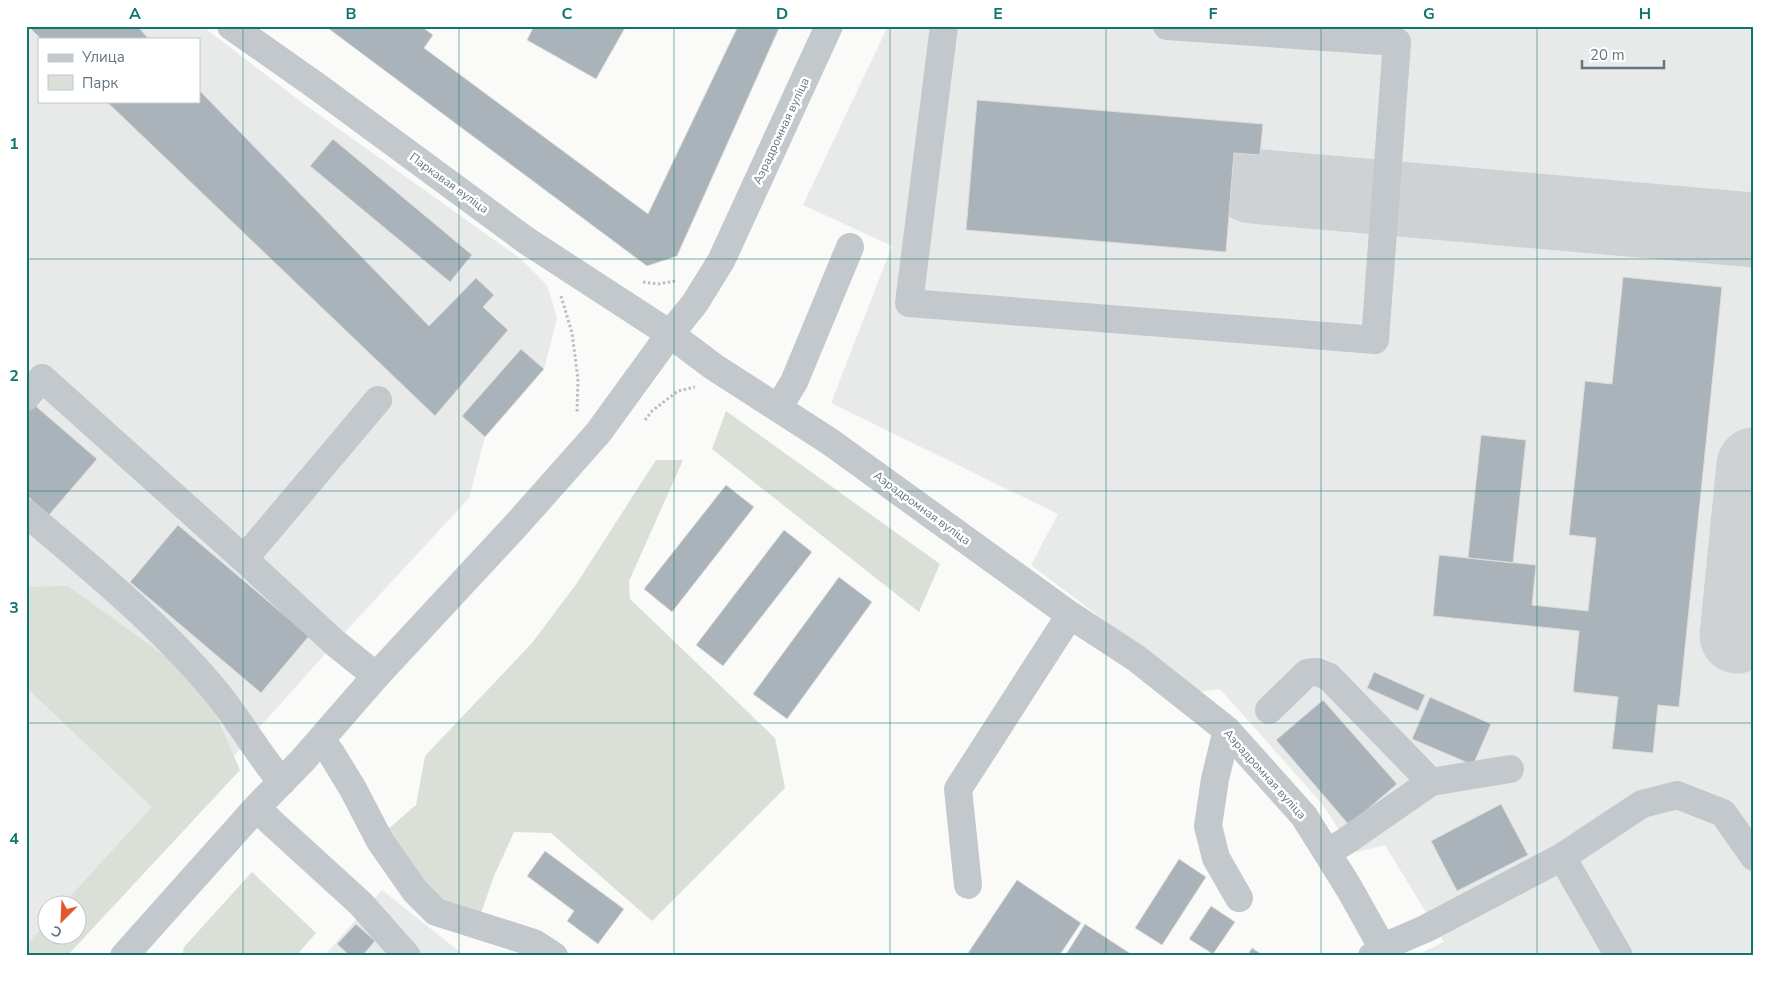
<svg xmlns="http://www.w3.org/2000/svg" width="1780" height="982" viewBox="0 0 1780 982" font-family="'Nunito Sans',sans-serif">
<rect width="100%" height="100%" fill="#fafaf8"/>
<path fill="#e8e9e9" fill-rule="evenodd" d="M 26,26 L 202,26 L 304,104 L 521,259 L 547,285 L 557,318 L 544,369 L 485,437 L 469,498 L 335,643 L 169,828 L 152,808 L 63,904 L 48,904 L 47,922 L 26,945 ZM 39,39 L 199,39 L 199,101 L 39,101 Z
M 888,26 L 1754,26 L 1754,956 L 1420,956 L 1419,954 L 1444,942 L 1385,845 L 1357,852 L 1346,841 L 1323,805 L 1220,689 L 1199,692 L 1031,565 L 1058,514 L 831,403 L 892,246 L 803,205 Z
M 382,890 L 465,956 L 324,956 Z"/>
<path fill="#dadfd7" d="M 726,411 L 940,564 L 919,612 L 712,449 Z
M 656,460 L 683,460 L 629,581 L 630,599 L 775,738 L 785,788 L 652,921 L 551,833 L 514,832 L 494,876 L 480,916 L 437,900 L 387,830 L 416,805 L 425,756 L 532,643 L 577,583 Z
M 68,586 L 202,683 L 240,770 L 67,956 L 26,956 L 26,945 L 47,922 L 48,934 L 78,934 L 78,904 L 63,904 L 152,807 L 26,687 L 26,587 Z
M 252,872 L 316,933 L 296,956 L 182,956 L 184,947 Z"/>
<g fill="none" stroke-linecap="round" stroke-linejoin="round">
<path stroke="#ced2d4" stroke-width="75" d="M 1251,186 L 1754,230
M 1737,636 L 1754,465"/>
</g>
<path fill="#aab3b9" stroke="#dcdcda" d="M 28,26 L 137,26 L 149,39 L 41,39 Z
M 325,26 L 421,26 L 433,35 L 424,48 L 648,214 L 738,26 L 780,26 L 677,256 L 647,266 Z
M 534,26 L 626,26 L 596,79 L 527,40 Z
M 199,90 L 429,326 L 476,278 L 494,295 L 483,307 L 508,330 L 435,416 L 106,101 L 199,101 Z
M 977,100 L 1263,124 L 1260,155 L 1234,153 L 1226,252 L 966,230 Z
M 333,139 L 472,255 L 450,282 L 310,166 Z
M 1623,277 L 1722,287 L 1679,707 L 1658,705 L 1653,753 L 1612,749 L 1618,697 L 1573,692 L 1579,631 L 1433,616 L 1439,555 L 1536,565 L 1532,605 L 1588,611 L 1596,538 L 1569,535 L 1585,381 L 1612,384 Z
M 521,349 L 544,369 L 485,437 L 462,416 Z
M 31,402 L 97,459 L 49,515 L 26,495 L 26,408 Z
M 1481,435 L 1526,440 L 1513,563 L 1468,558 Z
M 726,485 L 754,507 L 672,612 L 644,589 Z
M 178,525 L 309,636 L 261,693 L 130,582 Z
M 784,530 L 812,552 L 723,666 L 696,645 Z
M 839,577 L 872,602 L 787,719 L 753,694 Z
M 1374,672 L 1425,695 L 1418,711 L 1367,688 Z
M 1430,697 L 1491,724 L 1473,765 L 1412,739 Z
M 1323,700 L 1397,784 L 1349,825 L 1276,740 Z
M 1501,804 L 1528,855 L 1457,891 L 1431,841 Z
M 545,851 L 624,909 L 598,944 L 567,921 L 574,911 L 527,876 Z
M 1179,859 L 1206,877 L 1162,945 L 1135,928 Z
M 1017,880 L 1081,923 L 1059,956 L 966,956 Z
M 1211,906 L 1235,922 L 1213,954 L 1189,939 Z
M 356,924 L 375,941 L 362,956 L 350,956 L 337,944 Z
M 1085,924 L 1134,956 L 1065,956 Z
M 1252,948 L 1264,956 L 1247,956 Z"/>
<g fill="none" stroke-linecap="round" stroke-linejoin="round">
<path stroke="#bbbfc2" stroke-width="3" stroke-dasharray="2.5 2.5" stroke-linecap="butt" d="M 643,282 L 658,284 L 676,281
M 561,296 L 572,333 L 578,379 L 577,413
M 645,420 L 652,411 L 678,391 L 695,387"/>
<path stroke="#c3c8cc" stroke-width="28" d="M 231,26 L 315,85 L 527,241 L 670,334 L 714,367 L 829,441 L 1070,615 L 1136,658 L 1227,730 L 1304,816 L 1349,888 L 1387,956
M 944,26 L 909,303 L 1375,340 L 1397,42 L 1167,26
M 26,397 L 42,378 L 244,559
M 778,408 L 794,382 L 850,247
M 26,513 C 91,568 157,622 212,687 C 238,717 256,752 282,782
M 376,676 L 335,643 L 244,559 L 378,400
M 1269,710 L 1307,673 L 1317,672 L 1329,677 L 1431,782
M 1227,730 L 1215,779 L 1208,826 L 1216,858 L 1239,898
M 321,740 L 331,753 L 353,789 L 380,841 L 415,891 L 436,912 L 534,943 L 554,956
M 257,807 L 270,821 L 361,904 L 407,956
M 1327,853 L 1346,841 L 1431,782 L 1510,769
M 1562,857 L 1619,956
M 968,885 L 958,789 L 1070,615
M 124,956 L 257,807 L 302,761 L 376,676 L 519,522 L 598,433 L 670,334 L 695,303 L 721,261 L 829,26
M 1372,956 L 1383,947 L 1425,929 L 1562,857 L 1642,804 L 1677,795 L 1723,813 L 1754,857"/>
</g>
<path fill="none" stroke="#0f766e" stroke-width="1" stroke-opacity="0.55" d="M 243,26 L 243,956M 459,26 L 459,956M 674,26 L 674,956M 890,26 L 890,956M 1106,26 L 1106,956M 1321,26 L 1321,956M 1537,26 L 1537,956M 26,259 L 1754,259M 26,491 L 1754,491M 26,723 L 1754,723"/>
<g text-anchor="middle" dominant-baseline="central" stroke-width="5" stroke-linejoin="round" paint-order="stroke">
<g font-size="12" fill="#657683" stroke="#fff">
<text transform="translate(781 131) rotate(-65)">Аэрадромная вуліца</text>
<text transform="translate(449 183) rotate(36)">Паркавая вуліца</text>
<text transform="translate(922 508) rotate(36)">Аэрадромная вуліца</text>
<text transform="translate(1265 774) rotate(48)">Аэрадромная вуліца</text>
</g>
</g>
<rect width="1780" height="982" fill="none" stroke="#ffffff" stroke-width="55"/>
<rect x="38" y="38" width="162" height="65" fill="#ffffff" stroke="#c1c8cd"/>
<rect x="48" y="54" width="25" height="8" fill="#c3c8cc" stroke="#c1c8cd"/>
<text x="82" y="62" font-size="15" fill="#657683">Улица</text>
<rect x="48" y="75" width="25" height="15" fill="#dadfd7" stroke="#c1c8cd"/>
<text x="82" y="88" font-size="15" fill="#657683">Парк</text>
<g transform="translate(62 920) rotate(204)"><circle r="24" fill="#ffffff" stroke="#c1c8cd"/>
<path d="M0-4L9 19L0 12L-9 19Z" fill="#e4572e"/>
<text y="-8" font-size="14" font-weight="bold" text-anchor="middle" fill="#657683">С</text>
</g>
<path d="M1582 60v8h82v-8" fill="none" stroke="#657683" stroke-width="2.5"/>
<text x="1590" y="60" font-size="15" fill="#657683" stroke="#ffffff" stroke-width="4" paint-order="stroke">20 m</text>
<rect x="28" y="28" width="1724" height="926" fill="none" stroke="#0f766e" stroke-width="2"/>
<g font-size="16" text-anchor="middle" font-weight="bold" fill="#0f766e">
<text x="135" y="19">A</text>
<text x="351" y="19">B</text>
<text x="567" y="19">C</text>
<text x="782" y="19">D</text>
<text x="998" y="19">E</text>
<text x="1213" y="19">F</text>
<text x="1429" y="19">G</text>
<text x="1645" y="19">H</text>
<text x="14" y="149">1</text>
<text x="14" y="381">2</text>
<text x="14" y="613">3</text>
<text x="14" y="844">4</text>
</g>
</svg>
